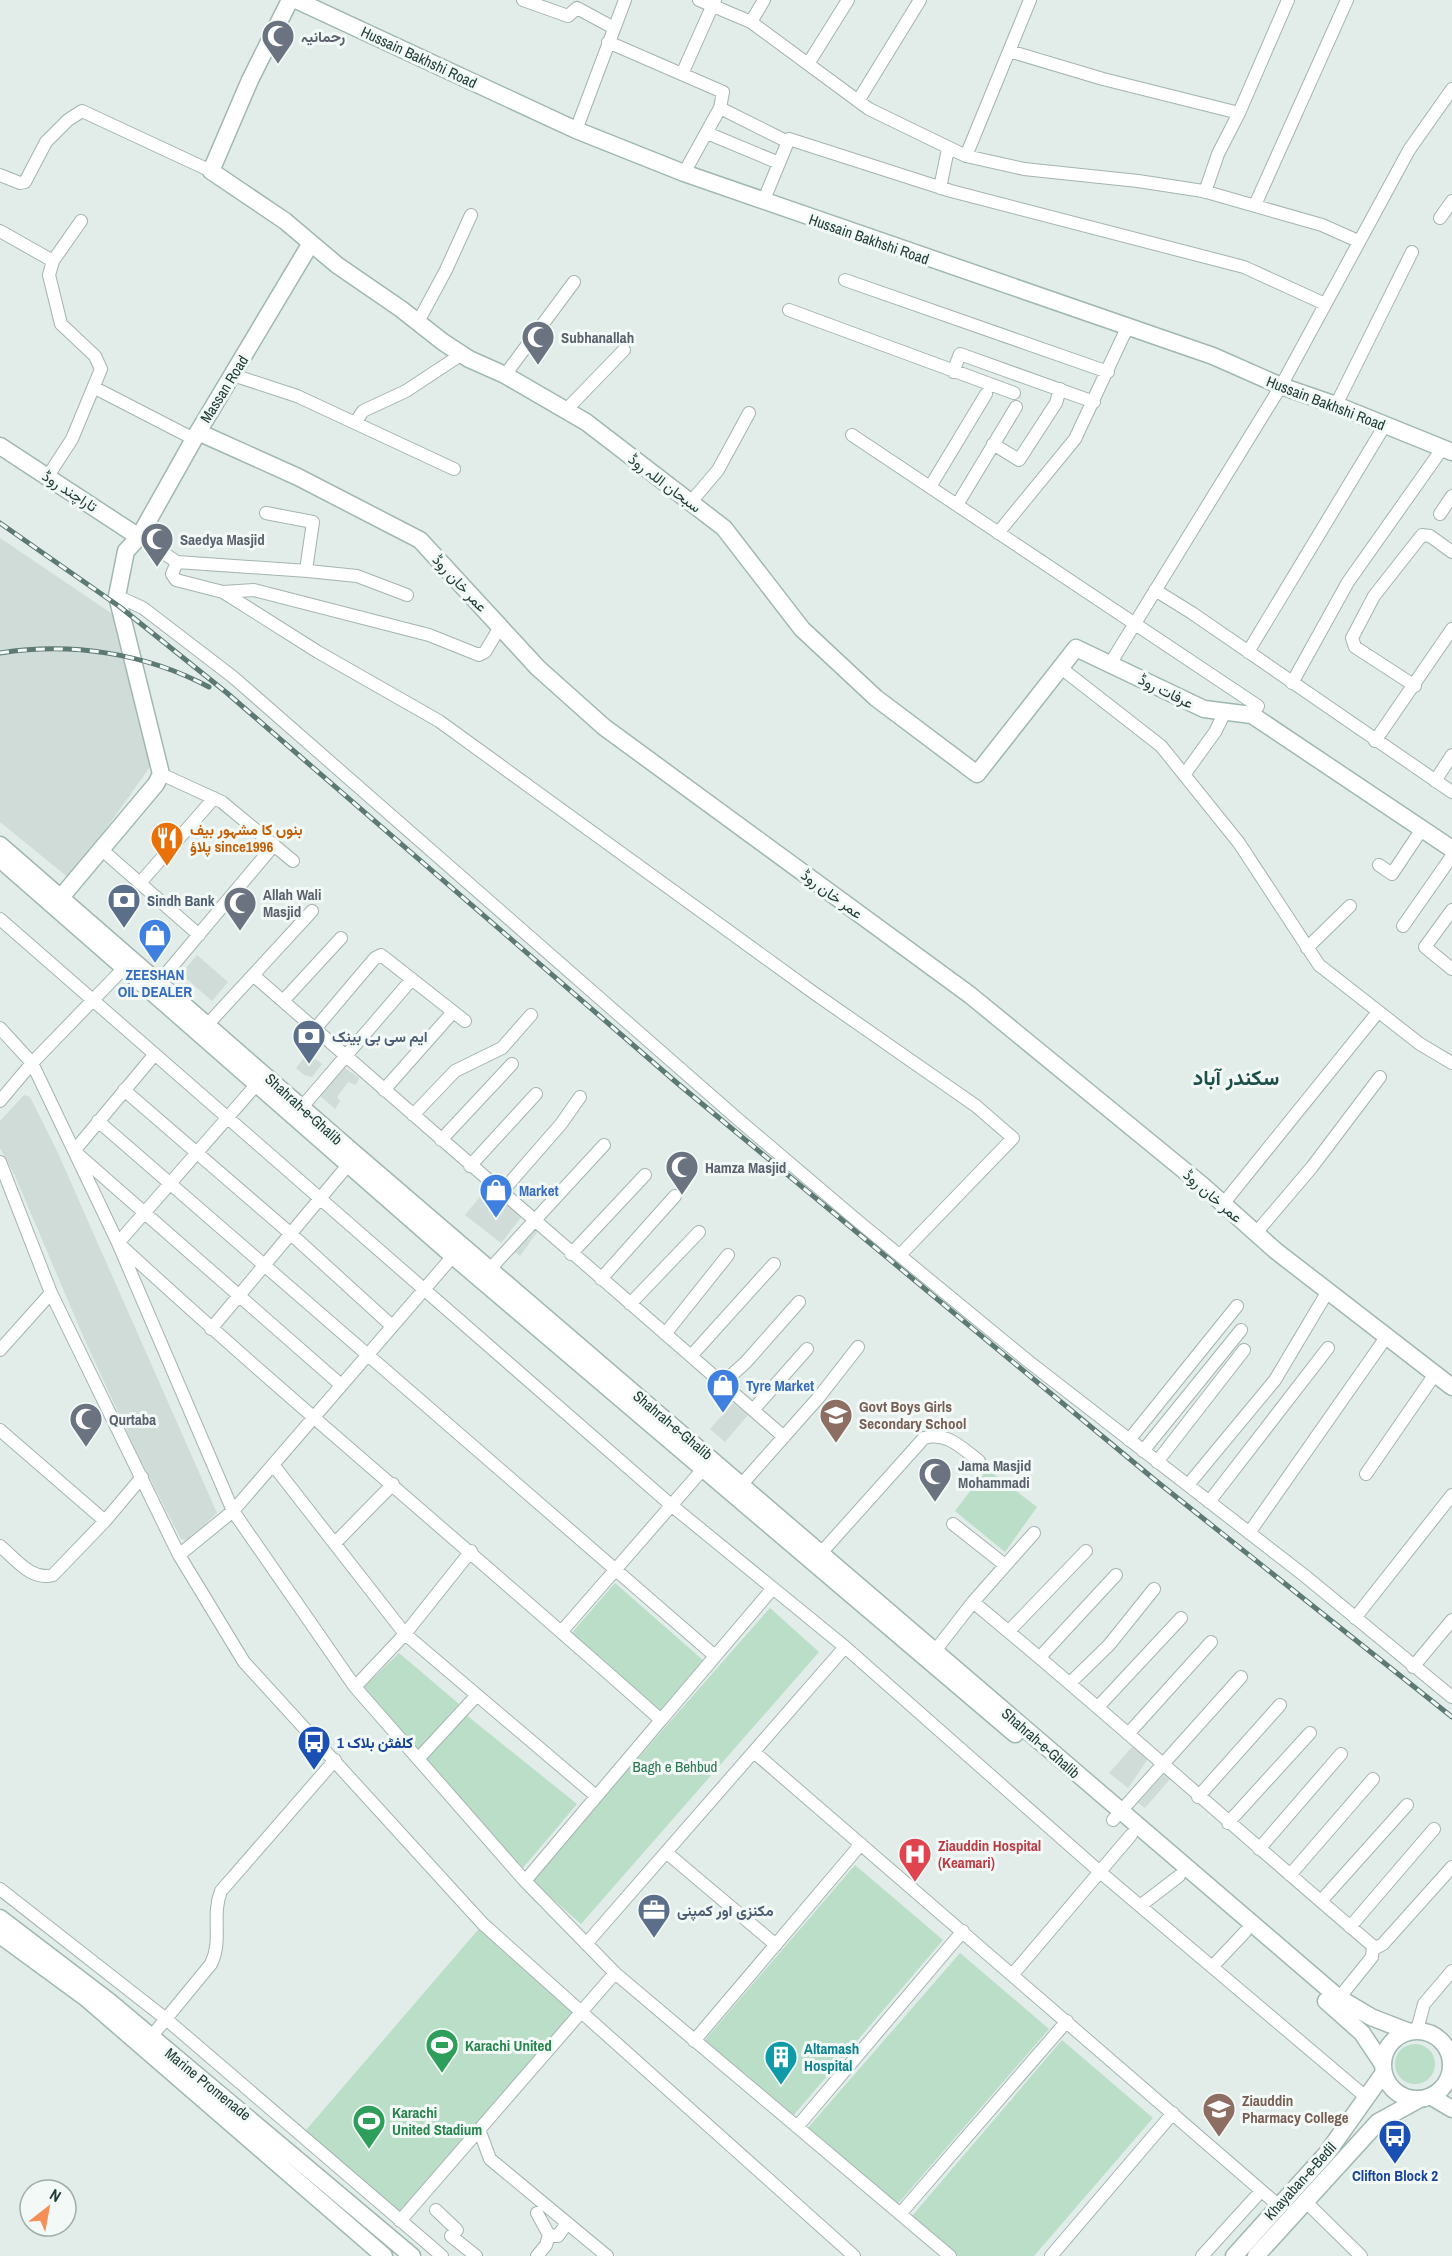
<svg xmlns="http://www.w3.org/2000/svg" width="1452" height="2256" viewBox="0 0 1452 2256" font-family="'Archivo Narrow',Vazirmatn,sans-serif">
<rect width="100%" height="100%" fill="#e2ece9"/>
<path fill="#d0dcd8" d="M 0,538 L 114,615 L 150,767 L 70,879 L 0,822 Z
M 197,955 L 228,982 L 212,1001 L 181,974 Z
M 308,1053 L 322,1064 L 312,1077 L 304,1075 L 296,1068 Z
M 342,1066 L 359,1078 L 356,1085 L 348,1082 L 337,1097 L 340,1101 L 335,1109 L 319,1095 Z
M 24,1095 L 30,1097 L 57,1151 L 217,1513 L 187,1541 L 181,1539 L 134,1447 L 84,1338 L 15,1176 L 0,1148 L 0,1121 Z
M 488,1187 L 523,1215 L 501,1243 L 465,1215 Z
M 532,1226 L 538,1231 L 520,1256 L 515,1252 Z
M 733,1403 L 748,1415 L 725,1442 L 710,1429 Z
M 1133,1746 L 1148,1759 L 1128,1788 L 1109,1773 Z
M 1165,1773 L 1171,1778 L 1145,1808 L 1138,1803 Z"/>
<path fill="#badec7" d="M 987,1469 L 1037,1507 L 1005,1552 L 955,1511 Z
M 615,1583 L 704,1661 L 659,1713 L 570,1635 Z
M 770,1608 L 819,1652 L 581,1924 L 531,1880 Z
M 399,1653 L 459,1704 L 413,1757 L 357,1694 Z
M 465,1714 L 577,1804 L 522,1869 L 423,1761 Z
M 855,1865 L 943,1940 L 792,2117 L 704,2041 Z
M 483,1924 L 584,2012 L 400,2221 L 301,2136 Z
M 960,1953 L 1049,2029 L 896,2206 L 807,2129 Z
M 1062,2040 L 1153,2118 L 1034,2256 L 958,2256 L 912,2216 Z
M1395 2064a20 20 0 1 1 40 0a20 20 0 1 1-40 0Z"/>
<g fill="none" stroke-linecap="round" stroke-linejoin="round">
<g stroke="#a4b4b1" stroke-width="14">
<path id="street" d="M 523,0 L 568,16 L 577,8 L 614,28
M 699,0 L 751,22 L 869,109 L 966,156 L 1024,169 L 1138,181 L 1203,191 L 1322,225 L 1358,241
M 751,22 L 764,0
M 608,42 L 723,92 L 720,108 L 684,173
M 1009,51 L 1103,79 L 1239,113
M 808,64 L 848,0
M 682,74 L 715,0
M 858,101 L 920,0
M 720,108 L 788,142
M 576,130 L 625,0
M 707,133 L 779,163
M 966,156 L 1030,0
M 0,175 L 20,183 L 25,182 L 46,142 L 68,120 L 82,111 L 211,171
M 940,188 L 948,149
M 1205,192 L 1218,154 L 1239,113 L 1288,0
M 763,202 L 789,139 L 951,191 L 1244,267 L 1325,304
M 1255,205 L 1347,0
M 1440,218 L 1452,201
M 0,231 L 53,261 L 81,221
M 845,280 L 1108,372
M 789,310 L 1014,393
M 418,322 L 446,270 L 471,215
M 953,372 L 960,354 L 1094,402
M 233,375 L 297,396 L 454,469
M 505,375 L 574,282
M 95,388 L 194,439
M 1336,405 L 1412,252
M 566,410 L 624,350
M 355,423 L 363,411 L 406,391 L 462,354
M 852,435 L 1258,706 L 1252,715
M 993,444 L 1019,460 L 1056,403 L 1060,389
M 48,476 L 72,439 L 101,369 L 95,356 L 61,324 L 49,275 L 53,261
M 930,487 L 986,394
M 690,503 L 718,470 L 749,413
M 957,505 L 1016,407
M 266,513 L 313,522 L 306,570
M 1440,514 L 1452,496
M 998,533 L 1075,439 L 1127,328
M 139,537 L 177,562 L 308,571 L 357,576 L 407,595
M 177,562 L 172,574 L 176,580 L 223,592 L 318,652 L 439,721 L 814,993 L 976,1106 L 1013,1138 L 900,1255
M 1155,590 L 1192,613 L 1452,792
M 223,592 L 254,590 L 429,635 L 479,655 L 485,652 L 500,627
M 117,596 L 143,608 L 233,677 L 740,1121 L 859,1222 L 1028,1361 L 1305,1576 L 1452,1697
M 1248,652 L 1385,425
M 1110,664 L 1281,386 L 1409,150 L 1452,89
M 1061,668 L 1161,746 L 1239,843 L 1319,965 L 1420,1044 L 1452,1063
M 1292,683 L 1348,582 L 1442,449
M 1415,686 L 1355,647 L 1352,638 L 1374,596 L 1422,535 L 1430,536 L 1452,552
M 1375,741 L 1452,629
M 161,774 L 222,802 L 293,861
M 1184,775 L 1215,732 L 1225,712
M 1435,781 L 1452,755
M 101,849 L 199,935
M 1379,865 L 1392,874 L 1422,829
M 140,883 L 214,798
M 1452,910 L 1425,947 L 1452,969
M 0,919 L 671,1505 L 845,1647 L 1100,1872 L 1367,2098
M 1403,926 L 1452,856
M 1307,948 L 1350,906
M 253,975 L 784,1437
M 159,982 L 274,845
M 283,1001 L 341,938
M 208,1024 L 312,911
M 0,1028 L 32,1063 L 118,1243 L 233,1511 L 355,1687 L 525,1881 L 615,1973 L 950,2256
M 315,1029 L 375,958 L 381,955 L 465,1021
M 155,1054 L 74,1151 L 341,1385
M 256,1085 L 118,1243 C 295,1406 481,1559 661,1720 L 525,1881
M 124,1090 L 291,1234 L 392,1326
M 384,1090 L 453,1012
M 0,1101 L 32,1063 L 123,969
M 302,1107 L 412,979
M 413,1115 L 455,1071 L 502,1048 L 531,1015
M 98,1121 L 715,1656
M 441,1140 L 512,1064
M 0,1162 L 51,1293 L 179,1555 L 244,1662 L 483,1924 L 854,2256
M 470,1166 L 536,1094
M 501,1193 L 561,1124 L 580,1097
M 1223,1204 L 1378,1012
M 1256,1233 L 1312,1167 L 1380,1077
M 571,1254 L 645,1175
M 490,1269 L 604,1145
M 601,1279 L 675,1196
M 630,1304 L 699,1232
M 211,1329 L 348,1165
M 665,1334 L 728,1255
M 0,1350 L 51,1293
M 691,1356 L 774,1264
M 723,1383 L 746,1362 L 799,1302
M 753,1410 L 807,1349
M 0,1430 L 105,1521
M 1129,1440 L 1237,1306
M 1143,1451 L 1241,1330
M 1157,1462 L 1244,1350
M 274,1466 L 405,1634 L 596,1796
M 1366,1474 L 1435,1374
M 742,1484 L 819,1397 L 858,1347
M 1188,1485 L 1275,1380 L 1328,1291
M 1209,1502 L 1328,1348
M 953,1524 L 1005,1565
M 1249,1533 L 1387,1336
M 335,1543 L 393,1484
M 0,1546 C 16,1559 31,1581 53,1575 L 105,1521 L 142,1477
M 821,1553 L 924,1438 C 946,1431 962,1448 979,1461
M 179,1555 L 233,1511 L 453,1256
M 973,1602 C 1109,1714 1239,1832 1373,1946 L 1372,1957 L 1339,1998
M 1355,1618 L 1452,1495
M 562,1631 L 703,1469
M 1009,1631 L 1086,1551
M 931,1656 L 973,1602 L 1034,1533
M 1040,1657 L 1116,1575
M 1413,1667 L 1452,1620
M 1071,1682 L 1109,1645 L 1154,1589
M 355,1687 L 405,1634 L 471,1551
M 1098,1707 L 1181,1618
M 661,1720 L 773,1588
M 1128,1734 L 1211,1642
M 754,1752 L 1278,2205
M 418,1759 L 477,1695
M 1198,1797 L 1280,1705
M 1113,1820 L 1241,1677
M 1228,1823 L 1310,1733
M 1259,1849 L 1341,1754
M 667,1853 L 776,1945
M 1290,1875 L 1373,1779
M 0,1889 L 166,2019 L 442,2256
M 1321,1901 L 1407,1805
M 1140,1906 L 1179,1876
M 1350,1927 L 1434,1829
M 586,1944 L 845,1647
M 1374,1949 L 1383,1944 L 1452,1867
M 1212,1967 L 1245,1932
M 1013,1974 L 1131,1835
M 1417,2030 L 1424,2004 L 1452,1971
M 151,2037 L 211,1964 C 223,1940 211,1916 221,1891 L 335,1760
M 694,2041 L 861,1844
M 797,2127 L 963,1931
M 480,2132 L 490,2159 L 607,2256
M 1305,2201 L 1361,2256
M 436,2210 L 457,2230 L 451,2236 L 476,2256
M 537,2213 L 549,2235
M 900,2214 L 1067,2021
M 400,2221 L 615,1973
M 537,2256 L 546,2245 L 549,2235 L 558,2236 L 567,2223
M 1051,2256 L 1173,2113
M 1202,2256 L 1261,2191"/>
</g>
<g stroke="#a0b8b2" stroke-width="19">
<path id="secondary" d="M 290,0 L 250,80 L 211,171 L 285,221 L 337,265 L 401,309 L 443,342 L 469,359 L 505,375 L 586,422 L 724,528 L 802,629 L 876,698 L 977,774 L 1076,648 L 1204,709 L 1252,715 L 1452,849
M 296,0 L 576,130 L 684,173 L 1213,356 L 1281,386 L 1336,405 L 1452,452
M 198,432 L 298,477 L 420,540 L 538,668 L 604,727 L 970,995 L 1202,1185 L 1276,1251 L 1452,1387
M 0,446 L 139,537
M 0,845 L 354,1153 L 1339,1998 L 1371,2017 L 1407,2031
M 0,859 L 453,1256 L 1015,1734
M 62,896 L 156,784 L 161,774 L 117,596 L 126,551 L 139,537 L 198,432 L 311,243
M 0,1918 L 110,2002 L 412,2256
M 0,1935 L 86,1998 L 384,2256
M 1326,2001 L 1362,2033 L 1382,2063
M1383 2065a34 34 0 1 1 68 0a34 34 0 1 1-68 0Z
M 1432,2097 L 1452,2109
M 1234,2256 L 1327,2153 L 1383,2074
M 1256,2256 L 1378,2122 L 1418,2100"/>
</g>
<use href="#street" stroke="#fff" stroke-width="12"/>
<use href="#secondary" stroke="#fff" stroke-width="16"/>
<g stroke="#5c7974" stroke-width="5">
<path id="rail" d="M 0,523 L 120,607 L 227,693 L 677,1083 L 1155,1480 L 1452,1717
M 0,653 C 72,642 145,653 209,687"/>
</g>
<use href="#rail" stroke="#f2f9f6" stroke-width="3" stroke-dasharray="9" stroke-linecap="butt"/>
</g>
<defs>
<g id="mosque-pin" transform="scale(1.725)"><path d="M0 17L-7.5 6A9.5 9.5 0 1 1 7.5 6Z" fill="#6b7280" stroke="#f2f9f6"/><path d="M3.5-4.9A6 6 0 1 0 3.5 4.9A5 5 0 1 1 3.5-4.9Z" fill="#fff"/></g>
<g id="restaurant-pin" transform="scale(1.725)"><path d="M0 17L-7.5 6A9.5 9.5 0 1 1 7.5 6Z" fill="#e8710a" stroke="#f2f9f6"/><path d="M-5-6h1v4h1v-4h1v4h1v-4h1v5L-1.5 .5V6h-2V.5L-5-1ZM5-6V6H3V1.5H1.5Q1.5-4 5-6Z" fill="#fff"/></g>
<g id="bank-pin" transform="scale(1.725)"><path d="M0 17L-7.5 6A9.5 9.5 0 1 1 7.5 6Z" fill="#5c6f8a" stroke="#f2f9f6"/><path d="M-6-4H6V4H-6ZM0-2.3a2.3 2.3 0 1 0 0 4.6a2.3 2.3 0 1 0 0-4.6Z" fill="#fff"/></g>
<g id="shop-pin" transform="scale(1.725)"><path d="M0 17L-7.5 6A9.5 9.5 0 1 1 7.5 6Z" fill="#3f7fe0" stroke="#f2f9f6"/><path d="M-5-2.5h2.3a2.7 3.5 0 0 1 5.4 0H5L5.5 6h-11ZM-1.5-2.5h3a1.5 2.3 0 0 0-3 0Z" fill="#fff"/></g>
<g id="school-pin" transform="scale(1.725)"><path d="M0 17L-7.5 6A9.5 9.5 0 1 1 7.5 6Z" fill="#8d6e63" stroke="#f2f9f6"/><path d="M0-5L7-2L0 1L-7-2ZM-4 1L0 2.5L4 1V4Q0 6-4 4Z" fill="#fff"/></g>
<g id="bus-pin" transform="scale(1.725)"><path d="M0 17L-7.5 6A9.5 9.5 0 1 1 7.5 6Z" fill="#1a4fb4" stroke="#f2f9f6"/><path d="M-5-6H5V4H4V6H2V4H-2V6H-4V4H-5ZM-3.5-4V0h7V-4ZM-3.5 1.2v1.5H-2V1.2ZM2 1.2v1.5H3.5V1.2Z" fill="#fff"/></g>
<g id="hospital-pin" transform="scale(1.725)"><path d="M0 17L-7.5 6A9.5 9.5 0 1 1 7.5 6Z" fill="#e0444e" stroke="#f2f9f6"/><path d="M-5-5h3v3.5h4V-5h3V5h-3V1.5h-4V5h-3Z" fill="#fff"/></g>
<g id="office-pin" transform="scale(1.725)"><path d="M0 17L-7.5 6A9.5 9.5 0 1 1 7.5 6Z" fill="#5c6f8a" stroke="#f2f9f6"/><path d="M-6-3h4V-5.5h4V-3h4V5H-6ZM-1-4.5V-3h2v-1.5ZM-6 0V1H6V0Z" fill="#fff"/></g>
<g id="stadium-pin" transform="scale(1.725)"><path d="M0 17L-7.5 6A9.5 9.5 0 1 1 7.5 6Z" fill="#2e9e5b" stroke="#f2f9f6"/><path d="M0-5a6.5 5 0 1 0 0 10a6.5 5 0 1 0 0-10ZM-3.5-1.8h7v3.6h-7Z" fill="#fff"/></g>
<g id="building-pin" transform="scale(1.725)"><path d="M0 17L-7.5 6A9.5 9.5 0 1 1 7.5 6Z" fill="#0f9aa8" stroke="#f2f9f6"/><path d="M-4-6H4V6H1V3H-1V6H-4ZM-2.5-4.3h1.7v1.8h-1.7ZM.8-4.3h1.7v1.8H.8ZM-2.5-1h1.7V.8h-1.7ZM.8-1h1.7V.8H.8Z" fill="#fff"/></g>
<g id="university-pin" transform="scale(1.725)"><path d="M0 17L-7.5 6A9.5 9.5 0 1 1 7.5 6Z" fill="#8d6e63" stroke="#f2f9f6"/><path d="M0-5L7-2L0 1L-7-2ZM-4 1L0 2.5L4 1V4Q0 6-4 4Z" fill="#fff"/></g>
</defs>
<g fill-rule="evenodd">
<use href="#mosque-pin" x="278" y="36"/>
<use href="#mosque-pin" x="538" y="337"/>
<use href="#mosque-pin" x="157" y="539"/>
<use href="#restaurant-pin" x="167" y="838"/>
<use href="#bank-pin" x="124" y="900"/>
<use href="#mosque-pin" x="240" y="903"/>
<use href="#shop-pin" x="155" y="935"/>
<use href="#bank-pin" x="309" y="1036"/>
<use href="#mosque-pin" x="682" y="1167"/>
<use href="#shop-pin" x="496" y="1190"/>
<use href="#shop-pin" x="723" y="1385"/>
<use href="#school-pin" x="836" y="1415"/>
<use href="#mosque-pin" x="86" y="1419"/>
<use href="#mosque-pin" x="935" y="1474"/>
<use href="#bus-pin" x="314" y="1742"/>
<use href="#hospital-pin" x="915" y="1854"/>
<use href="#office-pin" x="654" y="1910"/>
<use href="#stadium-pin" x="442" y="2045"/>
<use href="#building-pin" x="781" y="2057"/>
<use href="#university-pin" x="1219" y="2109"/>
<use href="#stadium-pin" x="369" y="2121"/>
<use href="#bus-pin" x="1395" y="2136"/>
</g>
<g text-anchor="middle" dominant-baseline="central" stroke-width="6" stroke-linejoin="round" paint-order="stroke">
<g font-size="15" font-weight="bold" fill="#5b616d" stroke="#f2f9f6" text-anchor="start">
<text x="301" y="36">رحمانیہ</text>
<text x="561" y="337">Subhanallah</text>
<text x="180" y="539">Saedya Masjid</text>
<text x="263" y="894">Allah Wali<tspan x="263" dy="17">Masjid</tspan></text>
<text x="705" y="1167">Hamza Masjid</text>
<text x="109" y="1419">Qurtaba</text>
<text x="958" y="1465">Jama Masjid<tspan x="958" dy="17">Mohammadi</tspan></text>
</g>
<g font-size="15" fill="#213e39" stroke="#f2f9f6">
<text transform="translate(419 57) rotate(25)">Hussain Bakhshi Road</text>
<text transform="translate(869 239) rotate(19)">Hussain Bakhshi Road</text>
<text transform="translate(224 389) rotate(-58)">Massan Road</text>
<text transform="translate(1326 403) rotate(21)">Hussain Bakhshi Road</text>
<text transform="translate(665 483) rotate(37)">سبحان اللہ روڈ</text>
<text transform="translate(70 491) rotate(33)">تاراچند روڈ</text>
<text transform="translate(460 583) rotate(47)">عمر خان روڈ</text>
<text transform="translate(1166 691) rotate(26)">عرفات روڈ</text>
<text transform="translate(832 894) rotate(36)">عمر خان روڈ</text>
<text transform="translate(304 1109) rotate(42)">Shahrah-e-Ghalib</text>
<text transform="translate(1213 1196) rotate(41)">عمر خان روڈ</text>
<text transform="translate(673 1425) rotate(40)">Shahrah-e-Ghalib</text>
<text transform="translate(1041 1743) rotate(41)">Shahrah-e-Ghalib</text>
<text transform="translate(208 2084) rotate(39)">Marine Promenade</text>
<text transform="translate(1300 2181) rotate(-48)">Khayaban-e-Bedil</text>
</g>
<g font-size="15" font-weight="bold" fill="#c56008" stroke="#f2f9f6" text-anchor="start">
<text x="190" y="829">بنوں کا مشہور بیف<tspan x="190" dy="17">پلاؤ since1996</tspan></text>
</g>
<g font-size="15" font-weight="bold" fill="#4e5e75" stroke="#f2f9f6" text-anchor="start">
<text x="147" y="900">Sindh Bank</text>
<text x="332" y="1036">ایم سی بی بینک</text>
<text x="677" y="1910">مکنزی اور کمپنی</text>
</g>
<g font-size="15" font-weight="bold" fill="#366cbe" stroke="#f2f9f6" text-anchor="start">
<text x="155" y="974" text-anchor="middle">ZEESHAN<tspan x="155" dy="17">OIL DEALER</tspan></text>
<text x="519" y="1190">Market</text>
<text x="746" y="1385">Tyre Market</text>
</g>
<g font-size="15" font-weight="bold" fill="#785e54" stroke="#f2f9f6" text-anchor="start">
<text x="859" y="1406">Govt Boys Girls<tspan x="859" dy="17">Secondary School</tspan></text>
<text x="1242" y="2100">Ziauddin<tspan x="1242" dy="17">Pharmacy College</tspan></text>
</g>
<g font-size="15" font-weight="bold" fill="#164399" stroke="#f2f9f6" text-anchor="start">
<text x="337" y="1742">کلفٹن بلاک 1</text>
<text x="1395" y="2175" text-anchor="middle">Clifton Block 2</text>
</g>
<g font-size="15" fill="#2a764f" stroke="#f2f9f6">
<text x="675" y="1766">Bagh e Behbud</text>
</g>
<g font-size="15" font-weight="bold" fill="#be3a42" stroke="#f2f9f6" text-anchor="start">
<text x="938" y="1845">Ziauddin Hospital<tspan x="938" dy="17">(Keamari)</tspan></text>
</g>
<g font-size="15" font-weight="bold" fill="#27864d" stroke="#f2f9f6" text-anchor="start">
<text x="465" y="2045">Karachi United</text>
<text x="392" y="2112">Karachi<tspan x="392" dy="17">United Stadium</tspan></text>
</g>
<g font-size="15" font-weight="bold" fill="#0d838f" stroke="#f2f9f6" text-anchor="start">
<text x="804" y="2048">Altamash<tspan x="804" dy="17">Hospital</tspan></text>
</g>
<g font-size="21" font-weight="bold" fill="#1d5049" stroke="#f2f9f6">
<text x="1236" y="1077">سکندر آباد</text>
</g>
</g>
<g transform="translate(48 2208) rotate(31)"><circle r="28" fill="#f2f9f6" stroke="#9eaeaa" stroke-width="1.5"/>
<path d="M0-4.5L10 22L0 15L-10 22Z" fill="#f58e57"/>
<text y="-9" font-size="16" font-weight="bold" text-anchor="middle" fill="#213e39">N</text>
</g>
</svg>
